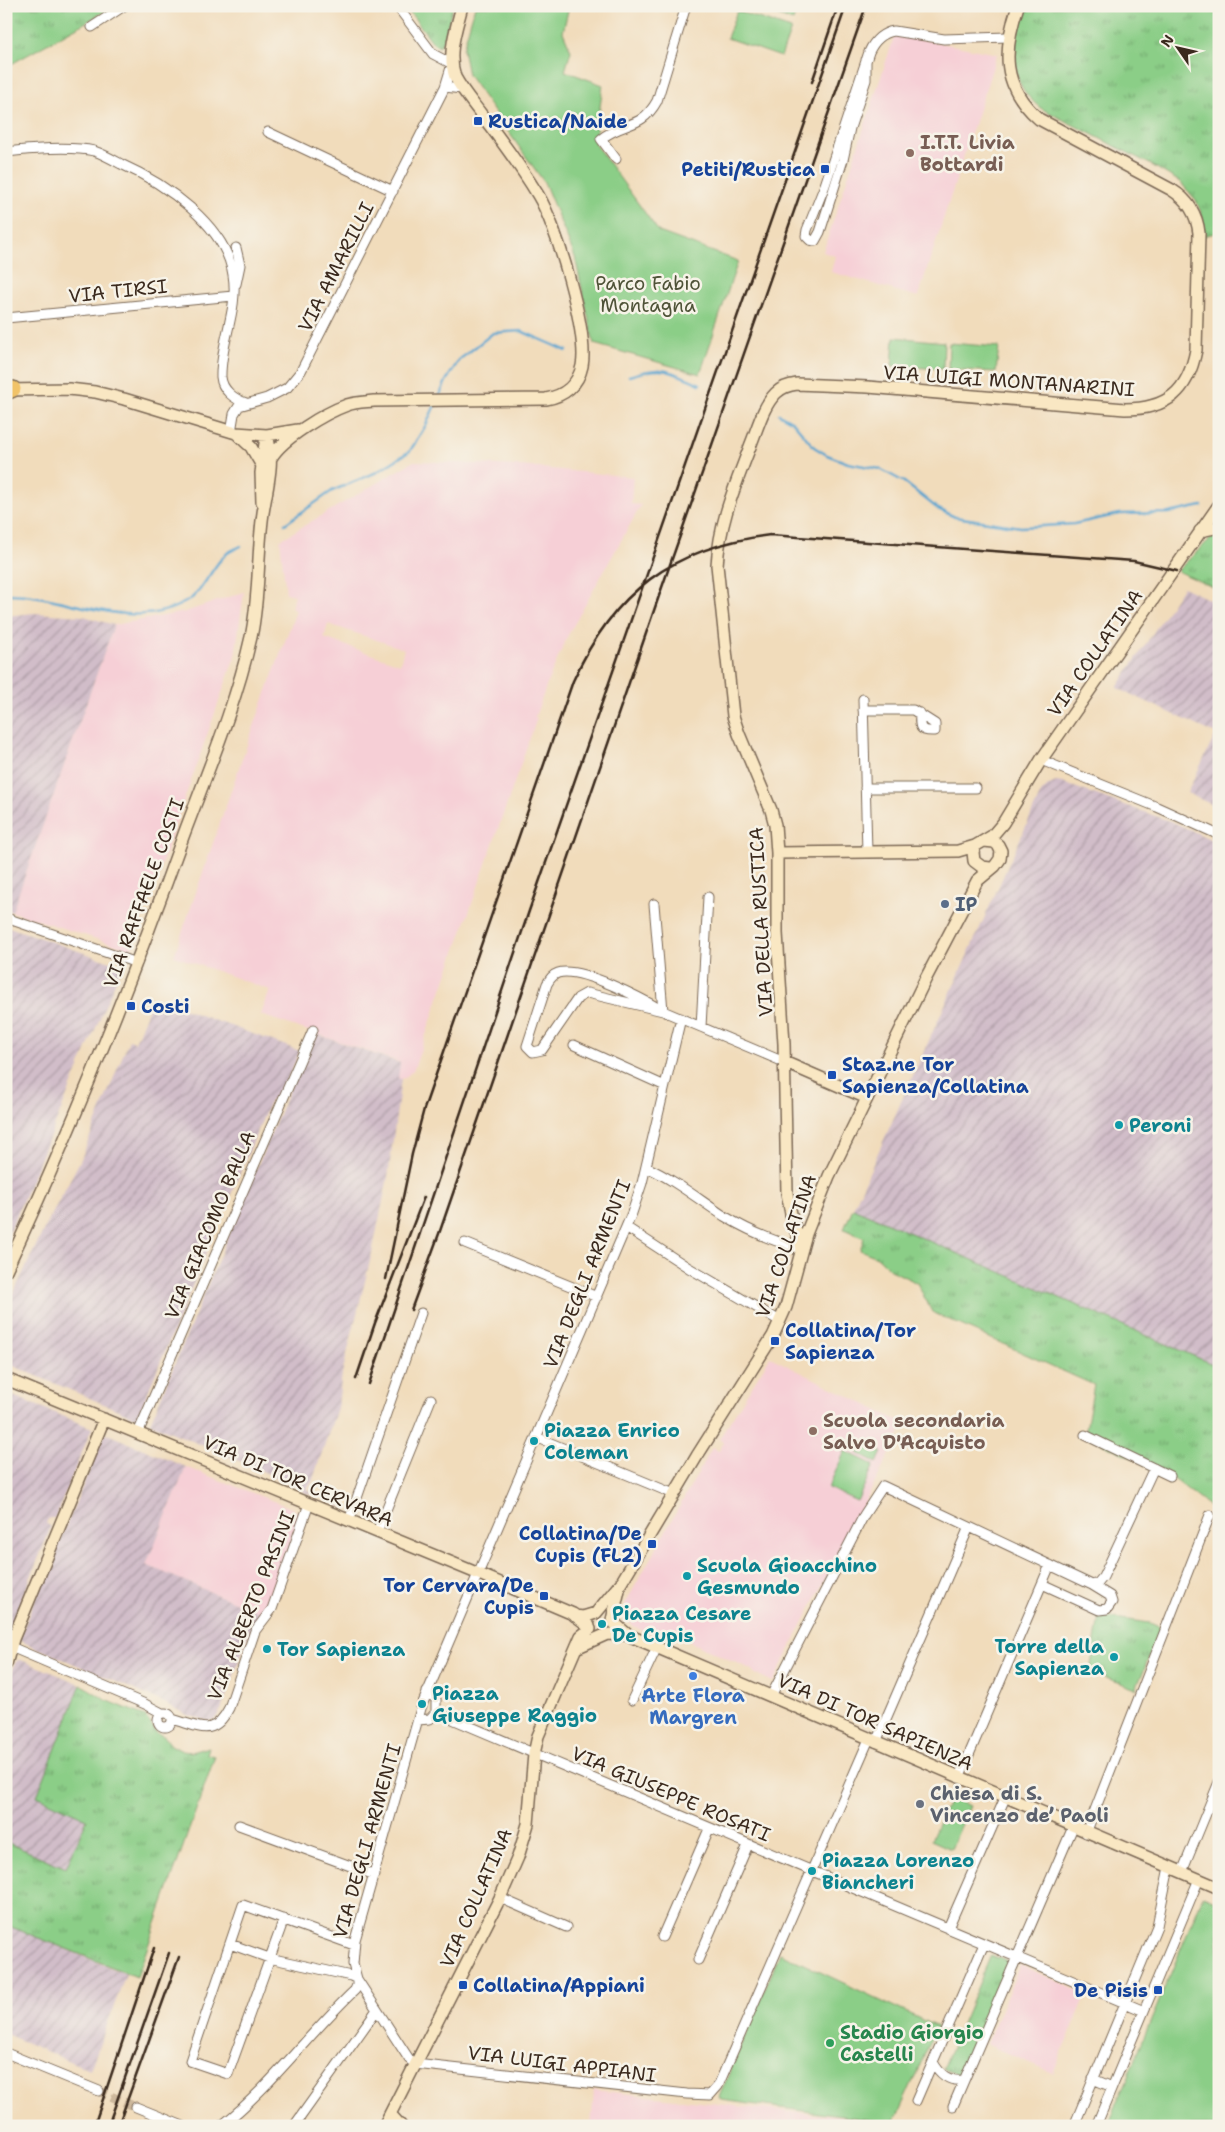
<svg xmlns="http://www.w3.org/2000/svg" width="1225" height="2132" viewBox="0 0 1225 2132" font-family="'Shantell Sans',sans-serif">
<defs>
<pattern id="industrial-furrows" width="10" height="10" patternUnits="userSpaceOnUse" patternTransform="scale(1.25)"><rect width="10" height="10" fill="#d1bdc9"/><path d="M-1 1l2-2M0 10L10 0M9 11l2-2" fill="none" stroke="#ab9aa3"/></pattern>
<pattern id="grass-tufts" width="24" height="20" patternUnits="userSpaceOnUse" patternTransform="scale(1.25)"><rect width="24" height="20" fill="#8bce87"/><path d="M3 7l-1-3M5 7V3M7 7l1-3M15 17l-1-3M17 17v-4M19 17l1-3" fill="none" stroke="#73a76e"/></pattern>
</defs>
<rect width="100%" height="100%" fill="#f7f3e8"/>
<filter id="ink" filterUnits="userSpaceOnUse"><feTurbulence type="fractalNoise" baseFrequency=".02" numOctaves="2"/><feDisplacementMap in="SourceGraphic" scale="10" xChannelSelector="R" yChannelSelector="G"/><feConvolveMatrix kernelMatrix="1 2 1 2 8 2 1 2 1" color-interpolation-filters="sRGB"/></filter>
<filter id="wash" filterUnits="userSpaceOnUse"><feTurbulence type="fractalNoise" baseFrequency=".0096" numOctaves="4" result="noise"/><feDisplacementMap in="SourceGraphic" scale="20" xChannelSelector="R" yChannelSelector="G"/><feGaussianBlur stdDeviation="1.12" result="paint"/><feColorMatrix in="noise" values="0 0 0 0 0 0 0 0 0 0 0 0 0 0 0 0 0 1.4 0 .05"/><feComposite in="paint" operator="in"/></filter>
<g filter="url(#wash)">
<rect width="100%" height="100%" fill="#f1dcbb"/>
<path fill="#f6cfd6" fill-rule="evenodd" d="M 895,34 L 997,54 L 918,297 L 831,272 L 835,256 L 823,252 Z
M 414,461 L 520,466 L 633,477 L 631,504 L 641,505 L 567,637 L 549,679 L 535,717 L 537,718 L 414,1069 L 405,1078 L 401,1079 L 398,1078 L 399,1062 L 261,1015 L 270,990 L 174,956 L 242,759 L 296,611 L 291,608 L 295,595 L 286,593 L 280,540 ZM 328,624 L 404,649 L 400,664 L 324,638 Z
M 244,592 L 235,656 L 131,950 L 12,912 L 114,625 L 185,612 Z
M 770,1357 L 905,1424 L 773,1682 L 754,1673 L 753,1670 L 663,1630 L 650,1633 L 639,1629 L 629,1623 L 626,1616 L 625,1604 L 712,1448 L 719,1451 L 724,1442 L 719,1439 Z
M 186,1467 L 291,1508 L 301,1514 L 268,1606 L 263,1614 L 146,1565 Z
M 1020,1965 L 1087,1994 L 1053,2073 L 986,2044 Z
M 594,2090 L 753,2108 L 922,2126 L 591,2126 Z"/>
<path fill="url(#industrial-furrows)" d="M 1183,587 L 1219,604 L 1219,808 L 1187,793 L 1216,734 L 1117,688 Z
M 34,613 L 84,616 L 114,625 L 12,912 L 6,910 L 6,616 Z
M 1056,782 L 1063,783 L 1175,823 L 1219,843 L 1219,1367 L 853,1208 L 1041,793 L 1049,785 Z
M 6,926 L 122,966 L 6,1240 Z
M 153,998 L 300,1051 L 279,1098 L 271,1099 L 137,1418 L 6,1363 L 6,1309 L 44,1229 L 81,1159 L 129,1040 L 135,1042 Z
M 313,1033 L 400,1063 L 398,1078 L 401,1079 L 388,1177 L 372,1253 L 342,1374 L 338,1405 L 312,1482 L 308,1486 L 308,1490 L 333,1499 L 342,1505 L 341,1507 L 320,1496 L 305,1493 L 302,1489 L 251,1466 L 150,1423 Z
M 6,1393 L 92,1428 L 55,1518 L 49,1518 L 46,1523 L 51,1527 L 6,1639 Z
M 105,1433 L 186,1467 L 146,1565 L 263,1614 L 252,1626 L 222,1708 L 215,1719 L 208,1721 L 187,1715 L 161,1701 L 18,1640 Z
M 18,1660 L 21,1660 L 81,1684 L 37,1796 L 87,1818 L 66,1868 L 6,1842 L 6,1682 L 15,1663 Z
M 6,1925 L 126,1974 L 90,2070 L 6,2034 Z"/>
<path fill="url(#grass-tufts)" stroke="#637c52" d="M 6,6 L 115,6 L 6,67 Z
M 405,6 L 453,6 L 443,42 L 439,47 L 434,44 Z
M 1026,6 L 1204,6 L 1219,16 L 1219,232 L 1203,236 L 1203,218 L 1196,200 L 1180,182 L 1150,164 L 1042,109 C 1004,81 1013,45 1026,6 Z
M 1219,536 L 1219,590 L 1177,571 L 1210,539 Z
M 853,1208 L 1219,1367 L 1219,1514 L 1170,1476 L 1085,1435 L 1094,1385 L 932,1312 L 917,1283 L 891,1270 L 877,1257 L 860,1250 L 864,1238 L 844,1229 Z
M 1099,1616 L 1150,1623 L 1161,1628 L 1136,1689 L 1090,1672 Z
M 81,1684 L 106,1700 L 145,1716 L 157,1733 L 165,1737 L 171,1745 L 182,1751 L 191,1752 L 209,1747 L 207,1754 L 215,1756 L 137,1977 L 6,1925 L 6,1842 L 66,1868 L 87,1819 L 37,1796 Z
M 991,1955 L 1011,1963 L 964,2077 L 943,2069 Z"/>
<path fill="#8bce87" stroke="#637c52" d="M 475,6 L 569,6 L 563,32 L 571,51 L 565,71 L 603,85 L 595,144 L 659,232 L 738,261 L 700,374 L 594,344 L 575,257 L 544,182 L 468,75 L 463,49 Z
M 752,6 L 798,6 L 793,21 Z
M 737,11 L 791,29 L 781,57 L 727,38 Z
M 894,337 L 944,342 L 943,369 L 892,366 Z
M 949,343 L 999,347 L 996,372 L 948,369 Z
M 863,1442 L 882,1452 L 877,1463 L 858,1453 Z
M 845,1451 L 874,1465 L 857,1501 L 828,1488 Z
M 950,1798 L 970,1806 L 951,1849 L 931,1840 Z
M 1203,1896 L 1219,1903 L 1219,2126 L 1107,2126 Z
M 780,1953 L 937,2027 L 894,2123 L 721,2100 L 719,2097 Z"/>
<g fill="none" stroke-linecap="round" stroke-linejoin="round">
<path stroke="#56a3cf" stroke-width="2.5" d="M 629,376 C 665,365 667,370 700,384
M 439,397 L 446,381 L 459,360 L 493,333 L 521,331 L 567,351
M 779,414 L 793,422 L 814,447 L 827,455 L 848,463 L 880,469 L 904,482 L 938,509 L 955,517 L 1021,527 L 1043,526 L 1074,524 L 1120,514 L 1169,513 L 1202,506
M 285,524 L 332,491 L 377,472 L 410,451 L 426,425 L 435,405
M 6,594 C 67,593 131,636 189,600 C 203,591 212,567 225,555 C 229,551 236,549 241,546"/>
</g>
</g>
<g filter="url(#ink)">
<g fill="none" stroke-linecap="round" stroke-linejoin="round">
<path stroke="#cdb89c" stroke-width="9" stroke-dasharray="9 4.5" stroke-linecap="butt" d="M 99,2091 L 136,2107"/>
<g stroke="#7b6855" stroke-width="11">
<path id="street" d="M 397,6 L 433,54 L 452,64 L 445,87 L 462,89
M 92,27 L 124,6
M 866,60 L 866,80 L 850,128 L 843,160 L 820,232 L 815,241 L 810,240 L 806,236 L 807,230 L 825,185 L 869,52 C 874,41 882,33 894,31 L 944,39 L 1008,37
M 268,132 L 393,191
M 6,152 C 29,149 72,146 94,151 C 103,154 112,159 121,164 C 164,183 226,225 233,275 C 239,309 220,343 221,377 C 222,390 234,399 246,403
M 616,159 L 601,139 C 623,121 641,130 657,101 L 686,6
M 236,284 L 240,265 L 236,248
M 6,318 L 233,296
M 231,432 L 234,414 L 239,406 L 267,398 L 287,388 L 301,371 L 445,87
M 863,699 L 867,852
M 863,710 L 913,710 L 935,724 L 935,731 C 919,732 919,727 920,713
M 1041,760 L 1157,807 L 1219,835
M 865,788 L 976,788
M 654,904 L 663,1011
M 6,918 L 137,963
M 663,1011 C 643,999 580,966 558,973 C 552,975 550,979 547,984 L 527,1046 L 533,1052 L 542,1050 L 578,998 L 587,993 L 663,1011 L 784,1062
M 681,1018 L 642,1183 L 632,1213 L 422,1705 L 355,1940 L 353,1964 L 357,1979 L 409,2059 L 415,2064 L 687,2094 L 710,2095 L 718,2086 L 869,1739
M 701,1027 L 708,897
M 574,1045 L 665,1086
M 646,1167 C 675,1180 698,1199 724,1216 C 749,1231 775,1242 802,1249
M 626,1227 L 689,1268 L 780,1321
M 465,1243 L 597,1297
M 138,1433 L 313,1030
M 1085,1435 L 1170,1476
M 536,1437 L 674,1494
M 349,1521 L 421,1313
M 377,1532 L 431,1399
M 1092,1585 L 1098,1583 L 1103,1577 L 1154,1468
M 11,1647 L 145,1704 L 162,1713
M 427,1692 L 436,1699 L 436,1712 L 443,1715 L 1144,2011
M 771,1696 L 864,1515 L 883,1486 L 1092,1585 L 1110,1596 L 1112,1602 L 1107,1609 L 1099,1610 L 1042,1584
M 632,1700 L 657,1647
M158 1720a7 7 0 1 1 14 0a7 7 0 1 1-14 0Z
M 172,1719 C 199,1726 213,1739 229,1708 L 255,1631 L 272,1609 L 309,1504
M 418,1720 L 430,1719 L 436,1712
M 876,1742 L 969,1527
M 959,1778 L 1050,1565
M 239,1825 L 375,1875
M 1086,1833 L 1210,1515
M 1182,1872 L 1219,1782
M 500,1898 L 566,1927
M 284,1919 L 228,2074 L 190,2061 L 243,1905 L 354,1945
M 948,1928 L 1005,1798
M 662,1937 L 709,1829
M 698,1960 L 748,1845
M 6,2053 L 99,2091
M 933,2062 C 940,2075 949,2082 964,2080
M 1093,2079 L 1112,2087
M 916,2101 L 984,1944
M 953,2106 L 1073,1827
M 136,2107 L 183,2126
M 221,2126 C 271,2087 309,2033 355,1990 L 357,1985 L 357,1979 L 351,1976 L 269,1958 L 230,1944
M 294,2126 L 376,2011
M 1074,2126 L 1157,1926 L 1169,1867
M 1096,2126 L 1199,1879"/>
</g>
<g stroke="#7b6855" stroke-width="14">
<path id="secondary" d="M 6,390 L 69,389 L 95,392 L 124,399 L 236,433 L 267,435 L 298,430
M 236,433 L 251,447 L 261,464
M 271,458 C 283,438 325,413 347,405 C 356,402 365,402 374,401 L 546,399 C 564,396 578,385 582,366 C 589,333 556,224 538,195 C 521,167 501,140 481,114 C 472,102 462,90 455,77 C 447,53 456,30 462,6
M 262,502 L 261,473 L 266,436
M 1200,531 L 1219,527
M 777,853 L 958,851 L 975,846
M 990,868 L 982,867 L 974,861 L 973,852 L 975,846 L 992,836 L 1003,823 L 1041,760 L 1219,505
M 784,1062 L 867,1098
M 802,1249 L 792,1219 L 787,1193 L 784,1044 L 777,933 L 777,853 L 775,825 L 771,810 L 739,734 L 733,716 L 717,565 C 720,519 735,487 751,444 C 758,427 763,406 776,393 C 782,387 789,385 797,384 L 868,387 L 1125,409 C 1167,409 1188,392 1196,350 L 1199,233 C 1197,215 1188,200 1172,190 L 1039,119 C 1001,86 1003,50 1018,6
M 6,1270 C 73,1127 131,982 184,834 C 208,770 236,704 251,637 C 260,596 257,554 263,513 C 267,486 275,462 267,435
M 6,1379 L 479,1574 L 573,1614 L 589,1626
M 575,1616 L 583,1617 L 596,1613 L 621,1583 L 697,1456 L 773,1336 L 786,1307 L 806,1234 L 829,1176 L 926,978 L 977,881 L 995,866 L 1000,859 L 1001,851 L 998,845 L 994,842 L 984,841
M 612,1620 L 619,1590
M 613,1622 L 628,1635 L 1219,1888
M 578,1647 L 607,1634 L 628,1635
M 6,1664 L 13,1639 L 104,1419
M 390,2114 L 401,2126
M 384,2126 L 500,1898 L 518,1857 L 528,1824 L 534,1754 L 538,1736 L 581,1636 L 590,1629"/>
</g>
<g stroke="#7b6855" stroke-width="18">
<path id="highway" d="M 6,392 L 13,389"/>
</g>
<use href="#street" stroke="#fff" stroke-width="9"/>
<use href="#secondary" stroke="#f9e7c3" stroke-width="11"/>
<use href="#highway" stroke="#f1c369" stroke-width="15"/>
<path stroke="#3b2a1e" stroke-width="2.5" d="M 812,82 L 838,6
M 386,1279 L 412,1154 L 424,1109 L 573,681 C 613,592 673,547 770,535 L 1134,561 L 1177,571
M 411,1310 L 440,1231 L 660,593 L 866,6
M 356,1379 L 375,1323 L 424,1197
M 369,1384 L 529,911 L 846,6
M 94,2126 L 154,1948
M 108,2126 L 169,1953
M 118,2126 L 179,1957"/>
</g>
</g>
<g fill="#1a4fb4" stroke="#f7f3e8" stroke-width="2">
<rect x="473" y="116" width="10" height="10" rx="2.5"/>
<rect x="820" y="164" width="10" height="10" rx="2.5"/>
<rect x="126" y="1001" width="10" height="10" rx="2.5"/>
<rect x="827" y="1070" width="10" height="10" rx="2.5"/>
<rect x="770" y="1336" width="10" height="10" rx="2.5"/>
<rect x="647" y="1539" width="10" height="10" rx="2.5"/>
<rect x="539" y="1591" width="10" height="10" rx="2.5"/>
<rect x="458" y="1980" width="10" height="10" rx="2.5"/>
<rect x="1153" y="1985" width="10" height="10" rx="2.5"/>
</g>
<g fill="#8d6e63" stroke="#f7f3e8" stroke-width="2">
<circle cx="910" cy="153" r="5"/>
<circle cx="813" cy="1431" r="5"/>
</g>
<circle fill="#5c6f8a" stroke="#f7f3e8" stroke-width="2" cx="945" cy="904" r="5"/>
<g fill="#0f9aa8" stroke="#f7f3e8" stroke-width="2">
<circle cx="1119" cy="1125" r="5"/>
<circle cx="534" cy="1441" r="5"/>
<circle cx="687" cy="1576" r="5"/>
<circle cx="602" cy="1624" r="5"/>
<circle cx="267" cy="1649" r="5"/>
<circle cx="1114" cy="1657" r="5"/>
<circle cx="422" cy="1704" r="5"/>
<circle cx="812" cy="1871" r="5"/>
</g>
<circle fill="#3f7fe0" stroke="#f7f3e8" stroke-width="2" cx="693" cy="1676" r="5"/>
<circle fill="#6b7280" stroke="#f7f3e8" stroke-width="2" cx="920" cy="1804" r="5"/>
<circle fill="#2e9e5b" stroke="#f7f3e8" stroke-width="2" cx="830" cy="2043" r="5"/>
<g text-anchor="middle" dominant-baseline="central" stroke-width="5" stroke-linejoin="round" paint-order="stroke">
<g font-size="19" font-weight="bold" fill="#164399" stroke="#f7f3e8" text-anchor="start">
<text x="488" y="121">Rustica/Naide</text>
<text x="815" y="169" text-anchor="end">Petiti/Rustica</text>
<text x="141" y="1006">Costi</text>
<text x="842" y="1064">Staz.ne Tor<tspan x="842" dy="22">Sapienza/Collatina</tspan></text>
<text x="785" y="1330">Collatina/Tor<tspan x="785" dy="22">Sapienza</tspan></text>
<text x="642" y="1533" text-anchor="end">Collatina/De<tspan x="642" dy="22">Cupis (FL2)</tspan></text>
<text x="534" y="1585" text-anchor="end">Tor Cervara/De<tspan x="534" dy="22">Cupis</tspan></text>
<text x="473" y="1985">Collatina/Appiani</text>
<text x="1148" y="1990" text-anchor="end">De Pisis</text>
</g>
<g font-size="19" font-weight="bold" fill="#785e54" stroke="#f7f3e8" text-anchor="start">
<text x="920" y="142">I.T.T. Livia<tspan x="920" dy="22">Bottardi</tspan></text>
<text x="823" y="1420">Scuola secondaria<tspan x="823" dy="22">Salvo D'Acquisto</tspan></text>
</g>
<g font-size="19" fill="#3b2a1e" stroke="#f7f3e8">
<text transform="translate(336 267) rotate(-63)">VIA AMARILLI</text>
<text transform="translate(118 291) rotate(-6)">VIA TIRSI</text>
<text transform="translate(1009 381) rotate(4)">VIA LUIGI MONTANARINI</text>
<text transform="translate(1095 653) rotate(-55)">VIA COLLATINA</text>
<text transform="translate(144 893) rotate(-70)">VIA RAFFAELE COSTI</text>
<text transform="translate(761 922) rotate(-93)">VIA DELLA RUSTICA</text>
<text transform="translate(210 1225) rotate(-67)">VIA GIACOMO BALLA</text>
<text transform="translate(786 1246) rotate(-71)">VIA COLLATINA</text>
<text transform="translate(587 1274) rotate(-68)">VIA DEGLI ARMENTI</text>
<text transform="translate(298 1481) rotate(23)">VIA DI TOR CERVARA</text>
<text transform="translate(251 1606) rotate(-68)">VIA ALBERTO PASINI</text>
<text transform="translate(875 1722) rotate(24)">VIA DI TOR SAPIENZA</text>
<text transform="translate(671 1794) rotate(23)">VIA GIUSEPPE ROSATI</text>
<text transform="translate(367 1841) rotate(-74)">VIA DEGLI ARMENTI</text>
<text transform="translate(476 1898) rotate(-66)">VIA COLLATINA</text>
<text transform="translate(562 2064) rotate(7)">VIA LUIGI APPIANI</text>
</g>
<g font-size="19" fill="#4f5338" stroke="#f7f3e8">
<text x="648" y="283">Parco Fabio<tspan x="648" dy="22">Montagna</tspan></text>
</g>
<g font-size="19" font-weight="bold" fill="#4e5e75" stroke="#f7f3e8" text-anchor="start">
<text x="955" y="904">IP</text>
</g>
<g font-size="19" font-weight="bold" fill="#0d838f" stroke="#f7f3e8" text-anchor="start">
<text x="1129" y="1125">Peroni</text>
<text x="544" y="1430">Piazza Enrico<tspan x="544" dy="22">Coleman</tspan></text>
<text x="697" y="1565">Scuola Gioacchino<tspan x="697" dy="22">Gesmundo</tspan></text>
<text x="612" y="1613">Piazza Cesare<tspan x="612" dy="22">De Cupis</tspan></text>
<text x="1104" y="1646" text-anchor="end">Torre della<tspan x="1104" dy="22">Sapienza</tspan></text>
<text x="277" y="1649">Tor Sapienza</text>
<text x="432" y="1693">Piazza<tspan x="432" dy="22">Giuseppe Raggio</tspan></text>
<text x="822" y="1860">Piazza Lorenzo<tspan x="822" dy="22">Biancheri</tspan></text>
</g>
<g font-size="19" font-weight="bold" fill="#366cbe" stroke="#f7f3e8">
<text x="693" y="1695">Arte Flora<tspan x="693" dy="22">Margren</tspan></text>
</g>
<g font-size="19" font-weight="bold" fill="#5b616d" stroke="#f7f3e8" text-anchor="start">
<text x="930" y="1793">Chiesa di S.<tspan x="930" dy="22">Vincenzo de’ Paoli</tspan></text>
</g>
<g font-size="19" font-weight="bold" fill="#27864d" stroke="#f7f3e8" text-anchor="start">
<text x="840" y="2032">Stadio Giorgio<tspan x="840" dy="22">Castelli</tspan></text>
</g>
</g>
<rect width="1225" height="2132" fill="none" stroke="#f7f3e8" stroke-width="25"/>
<g transform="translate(1178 48) rotate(304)" stroke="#f7f3e8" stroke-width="4" paint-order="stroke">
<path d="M0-4L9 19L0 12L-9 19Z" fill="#3b2a1e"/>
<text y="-8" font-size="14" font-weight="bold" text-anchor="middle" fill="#3b2a1e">N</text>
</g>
</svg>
